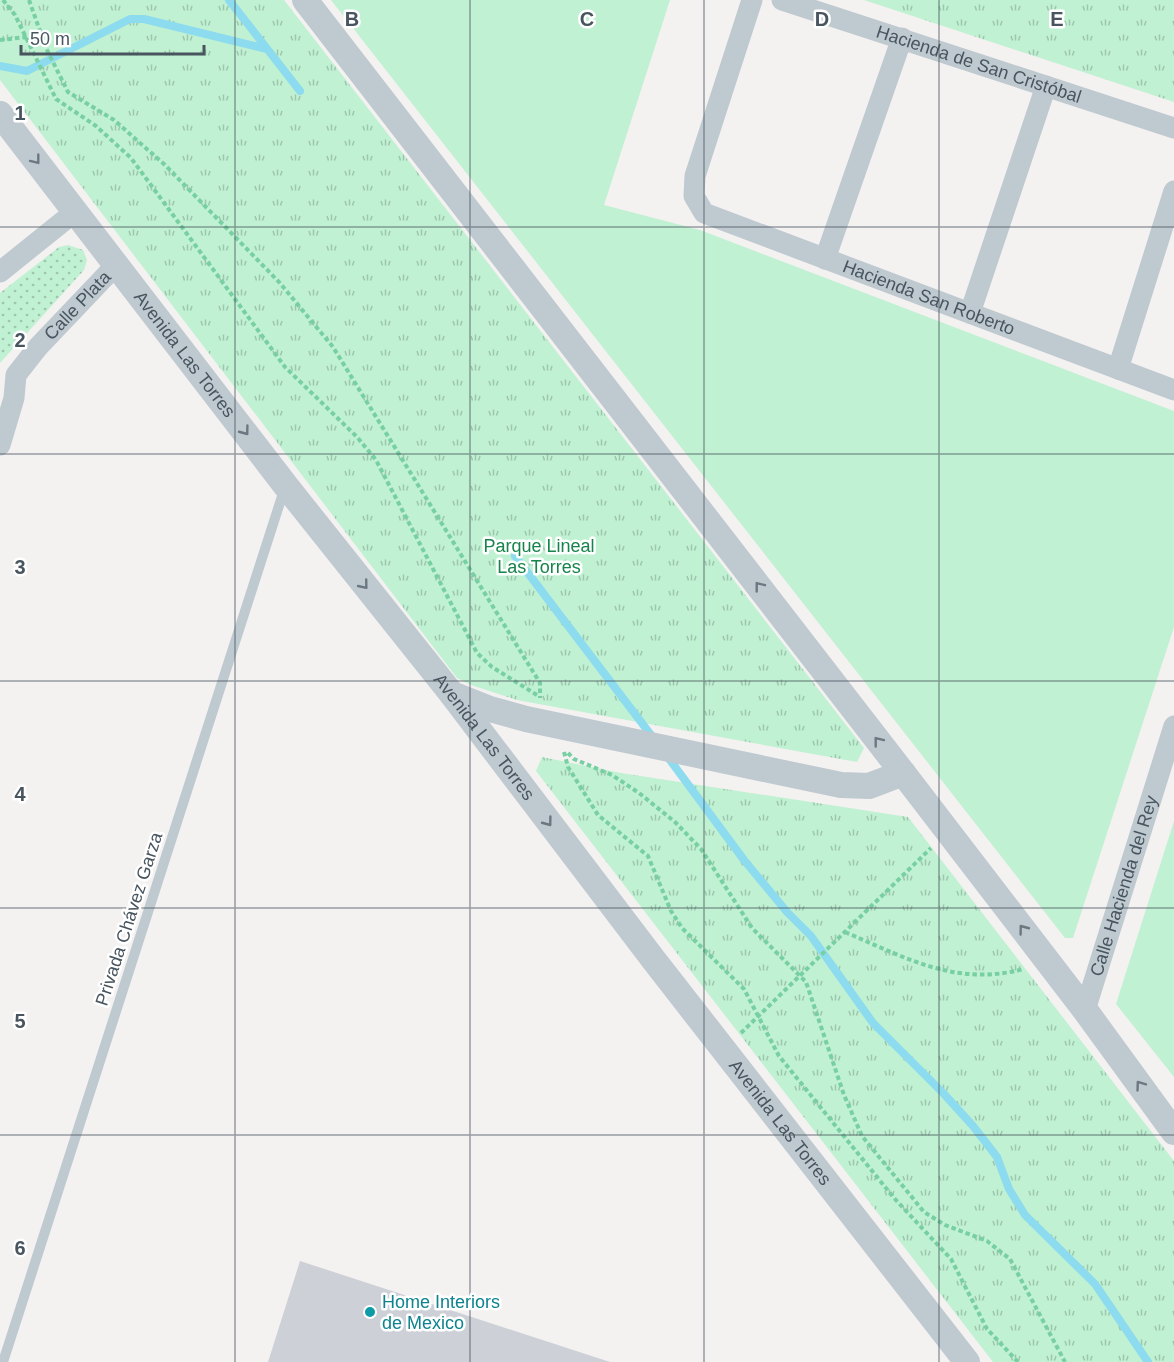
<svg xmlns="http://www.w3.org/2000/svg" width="1174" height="1362" viewBox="0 0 1174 1362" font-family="Arial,sans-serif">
<defs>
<pattern id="park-tufts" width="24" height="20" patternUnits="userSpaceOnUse" patternTransform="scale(1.5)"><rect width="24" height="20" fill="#c0f1d2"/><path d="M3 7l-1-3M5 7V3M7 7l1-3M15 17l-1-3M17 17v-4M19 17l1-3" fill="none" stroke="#9ec6ae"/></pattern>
<pattern id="garden-dots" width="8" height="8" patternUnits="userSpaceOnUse" patternTransform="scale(1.5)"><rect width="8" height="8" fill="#c0f1d2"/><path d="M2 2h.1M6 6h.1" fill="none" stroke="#9ec6ae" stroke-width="1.8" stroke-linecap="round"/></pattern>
</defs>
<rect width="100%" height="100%" fill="#f4f1f1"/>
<path fill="#c0f1d2" d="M 331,0 L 670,0 L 604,205 L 700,230 L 1174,411 L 1174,627 L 1073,938 L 1065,938 Z
M 1174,821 L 1174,1077 L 1116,1004 Z"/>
<path fill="url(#park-tufts)" d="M 0,0 L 284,0 L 864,748 L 857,762 L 517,700 L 471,685 L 457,678 L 0,80 Z
M 864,0 L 1174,0 L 1174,102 Z
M 542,757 L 621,773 L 908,817 L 1174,1161 L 1174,1362 L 993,1362 L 536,771 Z"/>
<path fill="url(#garden-dots)" d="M 68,245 L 83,250 L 87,260 L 84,270 L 0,363 L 0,293 L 59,247 Z"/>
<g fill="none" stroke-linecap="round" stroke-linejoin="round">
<path stroke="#8ddbee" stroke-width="8" d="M 229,0 L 300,91
M 0,66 L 27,71 L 130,19 L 144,19 L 267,49
M 515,556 L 654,739
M 667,756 L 744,860 L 787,912 L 811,936 L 873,1023 L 944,1094 L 973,1126 L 997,1157 L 1009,1189 L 1025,1215 L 1095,1284 L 1148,1362"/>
</g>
<path fill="#cdd0d6" d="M 300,1261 L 610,1362 L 268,1362 Z"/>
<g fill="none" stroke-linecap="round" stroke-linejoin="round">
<path stroke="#77cfa2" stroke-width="4" stroke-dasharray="4.5 3" stroke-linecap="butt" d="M 3,0 L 15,15 L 56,99 L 96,126 L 131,158 L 285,367 L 357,437 L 376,460 L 477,653 L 492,667 L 537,695
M 29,0 L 46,48 L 68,92 L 114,120 L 165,165 L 279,282 L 333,347 L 540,683 L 540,698
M 0,40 L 27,37
M 564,752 L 568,767 L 598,815 L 648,856 L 671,911 L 682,928 L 744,989 L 779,1056 L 894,1198 L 951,1259 L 987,1329 L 1018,1362
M 568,753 L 574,759 L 612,775 L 639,793 L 675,822 L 701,849 L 752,928 L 806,982 L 844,1095 L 862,1136 L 924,1212 L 945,1225 L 987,1241 L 1010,1259 L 1065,1362
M 845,932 C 906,958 956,987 1024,969
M 741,1033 L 931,848"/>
<path stroke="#bfc9d0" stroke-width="10" d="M 3,1362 L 285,487"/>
<g stroke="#bfc9d0" stroke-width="21">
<path id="s1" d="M 752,0 L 695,176 L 694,196 L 704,213 L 1174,390"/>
<path id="s2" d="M 782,0 L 1174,128"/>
<path d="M 825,259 L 902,38"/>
<path d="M 0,272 L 76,211"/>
<path d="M 970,313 L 1046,86"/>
<path d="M 1118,369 L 1174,191"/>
<path id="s3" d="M 0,445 L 14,398 L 16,375 L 38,347 L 117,264"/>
<path id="s4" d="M 1085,1010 L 1174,726"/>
</g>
<g stroke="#bfc9d0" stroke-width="26">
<path d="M 305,0 L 903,773 L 1085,1010 L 1174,1132"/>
<path id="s5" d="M 0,114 L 286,486 L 451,693 L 653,959 L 967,1362"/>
<path d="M 452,694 L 490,709 L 526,719 L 841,785 L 869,786 L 903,773"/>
</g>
</g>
<defs><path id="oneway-chevron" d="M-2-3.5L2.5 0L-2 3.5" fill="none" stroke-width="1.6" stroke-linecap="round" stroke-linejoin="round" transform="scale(1.5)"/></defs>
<g stroke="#6c7881">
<use href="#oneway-chevron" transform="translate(36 160) rotate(52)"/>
<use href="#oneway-chevron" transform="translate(245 431) rotate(53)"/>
<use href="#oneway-chevron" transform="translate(364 585) rotate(51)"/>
<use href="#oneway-chevron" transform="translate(759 586) rotate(-128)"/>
<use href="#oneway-chevron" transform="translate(878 741) rotate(-128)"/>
<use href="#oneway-chevron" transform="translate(548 822) rotate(53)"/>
<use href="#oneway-chevron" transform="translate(1023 929) rotate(-127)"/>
<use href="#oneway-chevron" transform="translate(1140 1085) rotate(-126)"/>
</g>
<path fill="none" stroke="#48555f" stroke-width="1.5" stroke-opacity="0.55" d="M 235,0 L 235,1362M 470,0 L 470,1362M 704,0 L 704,1362M 939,0 L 939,1362M 0,227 L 1174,227M 0,454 L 1174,454M 0,681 L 1174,681M 0,908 L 1174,908M 0,1135 L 1174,1135"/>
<circle fill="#0f9aa8" stroke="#fff" stroke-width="2" cx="370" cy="1312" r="6"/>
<g text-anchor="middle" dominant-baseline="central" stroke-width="5" stroke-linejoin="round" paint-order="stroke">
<g font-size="18" fill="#48555f" stroke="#fff">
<text stroke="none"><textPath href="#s2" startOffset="207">Hacienda de San Cristóbal</textPath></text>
<text stroke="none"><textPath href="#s1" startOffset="465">Hacienda San Roberto</textPath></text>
<text stroke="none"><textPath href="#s3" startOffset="165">Calle Plata</textPath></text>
<text stroke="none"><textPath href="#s5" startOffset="303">Avenida Las Torres</textPath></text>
<text stroke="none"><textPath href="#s5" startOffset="789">Avenida Las Torres</textPath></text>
<text stroke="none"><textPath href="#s4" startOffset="130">Calle Hacienda del Rey</textPath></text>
<text transform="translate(129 919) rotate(-72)">Privada Chávez Garza</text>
<text stroke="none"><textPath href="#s5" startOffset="1275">Avenida Las Torres</textPath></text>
</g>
<g font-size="18" fill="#16844b" stroke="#fff">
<text x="539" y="546">Parque Lineal<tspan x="539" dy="21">Las Torres</tspan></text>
</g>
<g font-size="18" fill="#0d838f" stroke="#fff" text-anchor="start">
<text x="382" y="1302">Home Interiors<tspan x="382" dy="21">de Mexico</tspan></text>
</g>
</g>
<g font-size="20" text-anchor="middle" font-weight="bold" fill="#48555f" stroke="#fff" stroke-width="5" stroke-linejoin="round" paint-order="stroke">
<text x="352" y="26">B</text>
<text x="587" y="26">C</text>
<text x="822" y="26">D</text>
<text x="1057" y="26">E</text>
<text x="20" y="120">1</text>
<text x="20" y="347">2</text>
<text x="20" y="574">3</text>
<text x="20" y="801">4</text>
<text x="20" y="1028">5</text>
<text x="20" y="1255">6</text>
</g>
<path d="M21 45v9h183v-9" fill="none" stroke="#48555f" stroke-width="3"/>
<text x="30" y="45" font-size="18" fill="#48555f" stroke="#ffffff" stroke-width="4.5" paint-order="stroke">50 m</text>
</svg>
